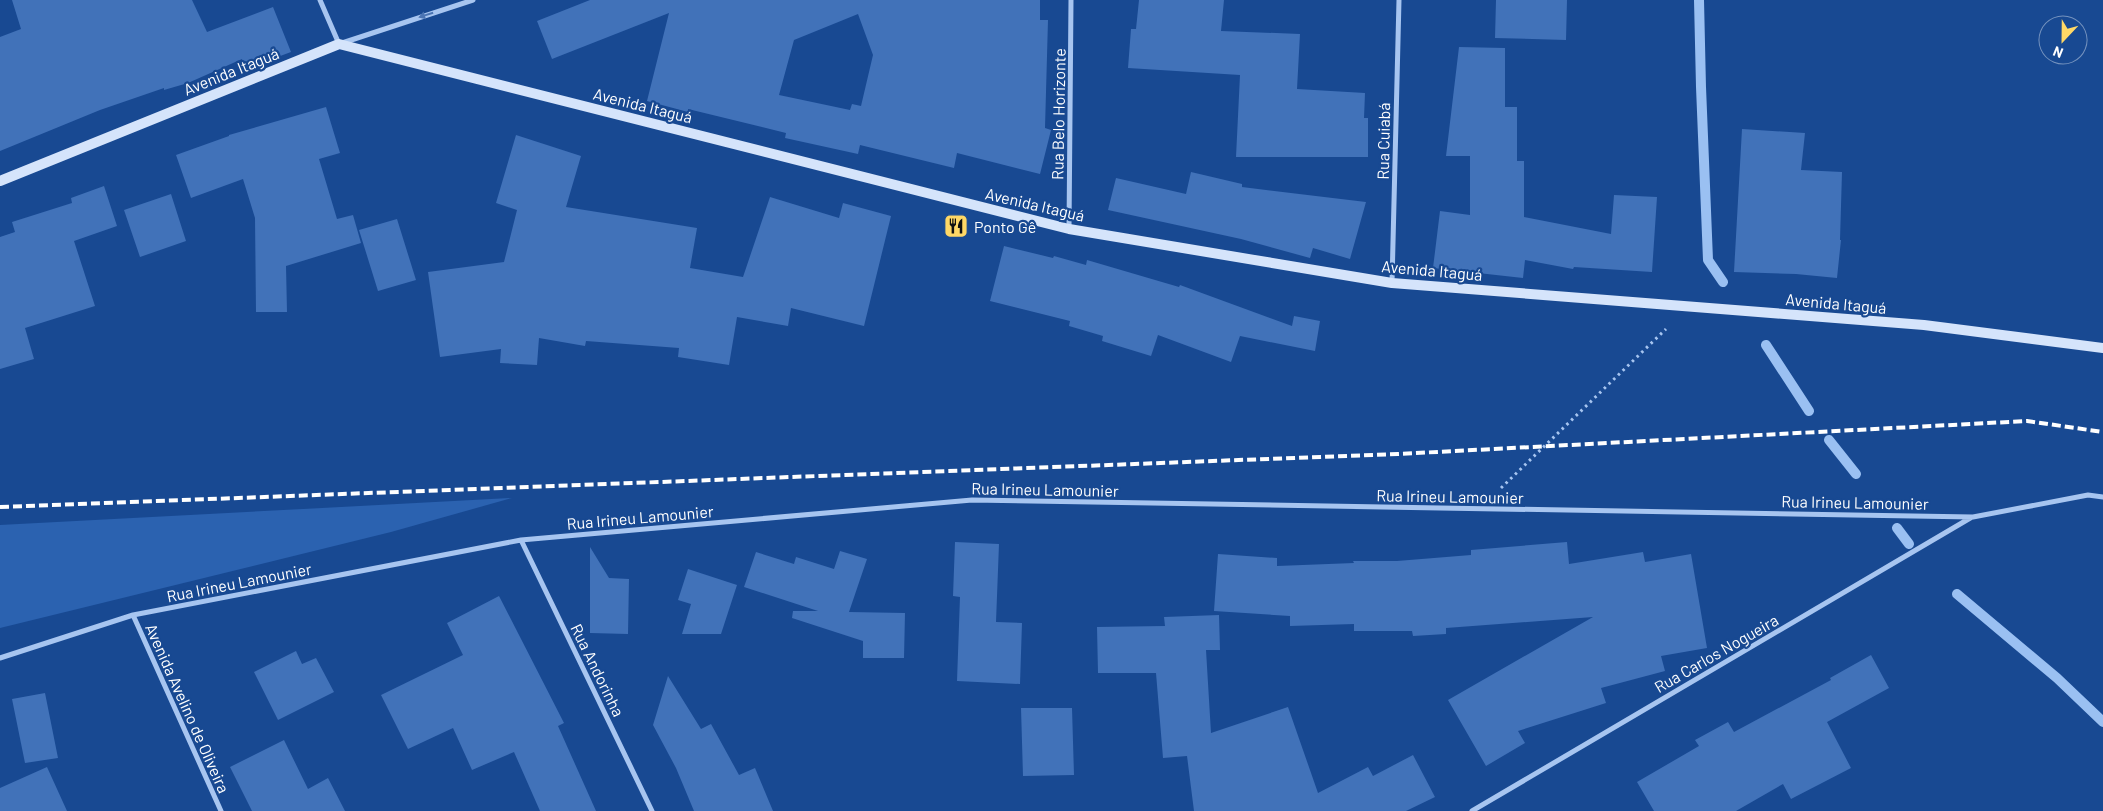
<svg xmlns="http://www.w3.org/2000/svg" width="2103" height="811" viewBox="0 0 2103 811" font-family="Barlow,sans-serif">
<rect width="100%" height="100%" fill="#184992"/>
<path fill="#2b62b0" d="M 512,498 L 391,532 L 0,628 L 0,525 Z"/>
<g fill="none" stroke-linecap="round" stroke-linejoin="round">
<path stroke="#9ac0f2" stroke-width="10" d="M 1699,0 L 1701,87 L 1708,260 L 1723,282
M 1766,345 L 1809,411
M 1829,440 L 1856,474
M 1897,528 L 1909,544
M 1957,594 L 2057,678 L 2103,722"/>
</g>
<path fill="#4172b9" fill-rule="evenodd" d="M 12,0 L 192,0 L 207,32 L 273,7 L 291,52 L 245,69 L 242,59 L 188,83 L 164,90 L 164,88 L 100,110 L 0,151 L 0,37 L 21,29 Z
M 590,0 L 1040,0 L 1040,20 L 1048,20 L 1045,128 L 1051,130 L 1040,174 L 957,153 L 954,168 L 860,145 L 858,154 L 785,138 L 786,133 L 688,109 L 688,112 L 647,101 L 669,13 L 552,59 L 537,21 ZM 858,14 L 873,55 L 861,106 L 852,104 L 850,110 L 779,95 L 794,40 Z
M 1139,0 L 1224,0 L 1221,31 L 1300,34 L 1297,89 L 1365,93 L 1364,118 L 1368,118 L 1368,157 L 1236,157 L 1240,75 L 1128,68 L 1131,29 L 1136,29 Z
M 1496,0 L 1567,0 L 1566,40 L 1495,38 Z
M 1459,47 L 1505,48 L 1505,107 L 1517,107 L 1517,161 L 1524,161 L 1524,217 L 1611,234 L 1614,195 L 1657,197 L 1652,272 L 1574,267 L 1573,269 L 1525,260 L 1523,278 L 1433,268 L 1440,211 L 1470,215 L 1470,156 L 1446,156 Z
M 326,107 L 340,153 L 319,159 L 337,219 L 353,215 L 361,243 L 286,266 L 287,312 L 256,312 L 255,218 L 243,179 L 191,198 L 176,155 L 229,136 L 229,135 Z
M 1742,129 L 1805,133 L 1801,170 L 1842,172 L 1840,240 L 1841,240 L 1837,278 L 1796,274 L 1734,272 Z
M 516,135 L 581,156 L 566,207 L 697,228 L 690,268 L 743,277 L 770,197 L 839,218 L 843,203 L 891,216 L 864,326 L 791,308 L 788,326 L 737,317 L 729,365 L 678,357 L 679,348 L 586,341 L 585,346 L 539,338 L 537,365 L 500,363 L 501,349 L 440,357 L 428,272 L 504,262 L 517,210 L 496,203 Z
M 1191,172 L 1242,184 L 1242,187 L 1366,202 L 1350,259 L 1313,248 L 1310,258 L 1241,239 L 1108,210 L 1116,178 L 1186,194 Z
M 104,186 L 117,226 L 74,241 L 95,306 L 25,328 L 34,359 L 0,369 L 0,237 L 15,232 L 12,222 L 72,203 L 71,198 Z
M 171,194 L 186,241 L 140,257 L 124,210 Z
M 397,219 L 416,280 L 378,291 L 359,230 Z
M 1004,246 L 1053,258 L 1054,256 L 1086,265 L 1087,260 L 1179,287 L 1180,285 L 1292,326 L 1294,316 L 1320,321 L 1315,351 L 1240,336 L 1231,362 L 1158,335 L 1151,356 L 1102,341 L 1103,336 L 1069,326 L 1070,321 L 990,301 Z
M 955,542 L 999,544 L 996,622 L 1022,623 L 1020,684 L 957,681 L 960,597 L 953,596 Z
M 1567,542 L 1569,564 L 1643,552 L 1645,562 L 1691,554 L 1707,648 L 1661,656 L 1665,671 L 1601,688 L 1606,703 L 1518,731 L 1525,743 L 1486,766 L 1448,700 L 1593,617 L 1446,628 L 1446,634 L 1413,636 L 1412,631 L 1354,631 L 1354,624 L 1290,626 L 1290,616 L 1214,611 L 1218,554 L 1277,558 L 1277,566 L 1354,563 L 1353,561 L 1397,561 L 1471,555 L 1471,550 Z
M 590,547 L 609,578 L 629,579 L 628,634 L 590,633 Z
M 840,551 L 867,559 L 849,612 L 905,613 L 904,658 L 863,658 L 863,641 L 792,618 L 793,611 L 818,611 L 744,587 L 756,552 L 794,564 L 796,557 L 834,569 Z
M 688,569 L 737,585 L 721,634 L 682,634 L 691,604 L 678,600 Z
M 499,596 L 564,723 L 558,726 L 596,811 L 540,811 L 514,752 L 472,770 L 453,728 L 408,749 L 381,695 L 463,655 L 447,623 Z
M 1219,615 L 1220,650 L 1206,650 L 1211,733 L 1288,707 L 1318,793 L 1368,767 L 1373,776 L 1413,755 L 1435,797 L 1406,811 L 1194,811 L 1187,756 L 1163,758 L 1156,673 L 1098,673 L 1097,627 L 1165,626 L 1164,617 Z
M 296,651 L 302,664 L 316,658 L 334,692 L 278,720 L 254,672 Z
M 1871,655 L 1889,688 L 1827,722 L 1851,768 L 1791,799 L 1783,784 L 1736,811 L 1654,811 L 1637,782 L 1699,746 L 1695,740 L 1728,722 L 1734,732 L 1831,680 L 1830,678 Z
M 668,676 L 701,729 L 711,724 L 739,775 L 755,768 L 773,811 L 694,811 L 676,768 L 653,725 Z
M 45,693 L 58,758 L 25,763 L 12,699 Z
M 1021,708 L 1072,708 L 1074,775 L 1023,776 Z
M 284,740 L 308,789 L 328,778 L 345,811 L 252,811 L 230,767 Z
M 47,767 L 67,811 L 0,811 L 0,788 Z"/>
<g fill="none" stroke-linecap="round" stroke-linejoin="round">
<path stroke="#a7c5f0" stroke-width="3" stroke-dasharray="2.5 4" stroke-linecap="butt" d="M 1501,488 L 1666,329"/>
<path stroke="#a7c5f0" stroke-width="5" d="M 320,0 L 339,44 L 473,0
M 1069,229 L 1071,0
M 1392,283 L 1399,0
M 521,540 L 652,811
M 133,615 L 221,811
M 0,658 L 133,615 L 521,540 L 972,500 L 1973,517 L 2088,495 L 2103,497
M 1472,811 L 1972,517"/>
<path stroke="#d5e4fb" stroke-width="10" d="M 0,181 L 339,44 L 1069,229 L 1392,283 L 1924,325 L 2103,348"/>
<path stroke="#fff" stroke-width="4" stroke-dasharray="9 4" stroke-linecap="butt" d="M 0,507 L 1398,454 L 2027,421 L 2103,432"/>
</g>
<defs><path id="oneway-solid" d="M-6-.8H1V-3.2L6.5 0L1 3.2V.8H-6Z" transform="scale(1.25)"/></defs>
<use fill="#4a74b3" href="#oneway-solid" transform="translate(426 15) rotate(162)"/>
<defs>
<g id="restaurant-square" transform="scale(1.25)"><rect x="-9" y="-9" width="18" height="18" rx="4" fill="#ffd866" stroke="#184992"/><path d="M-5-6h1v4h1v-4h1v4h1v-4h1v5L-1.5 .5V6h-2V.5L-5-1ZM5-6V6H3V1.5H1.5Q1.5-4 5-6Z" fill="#111"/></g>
</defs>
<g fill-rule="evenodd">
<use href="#restaurant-square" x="956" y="226"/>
</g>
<g text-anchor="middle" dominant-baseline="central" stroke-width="4.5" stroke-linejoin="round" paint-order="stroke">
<g font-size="16" fill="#fff" stroke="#184992">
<text transform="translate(231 71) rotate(-22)">Avenida Itaguá</text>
<text transform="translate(643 105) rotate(14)">Avenida Itaguá</text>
<text transform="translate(1058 114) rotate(-89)">Rua Belo Horizonte</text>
<text transform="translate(1383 141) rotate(-89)">Rua Cuiabá</text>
<text transform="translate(1035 204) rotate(13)">Avenida Itaguá</text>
<text transform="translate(1432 270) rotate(5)">Avenida Itaguá</text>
<text transform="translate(1836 303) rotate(5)">Avenida Itaguá</text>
<text transform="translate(1045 489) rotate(1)">Rua Irineu Lamounier</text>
<text transform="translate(1450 496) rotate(1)">Rua Irineu Lamounier</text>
<text transform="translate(1855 502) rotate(1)">Rua Irineu Lamounier</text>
<text transform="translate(640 517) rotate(-5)">Rua Irineu Lamounier</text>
<text transform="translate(239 582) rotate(-11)">Rua Irineu Lamounier</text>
<text transform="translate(1716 653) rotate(-30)">Rua Carlos Nogueira</text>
<text transform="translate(598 670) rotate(64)">Rua Andorinha</text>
<text transform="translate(188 708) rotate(66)">Avenida Avelino de Oliveira</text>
</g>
<g font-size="16" fill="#fff" stroke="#184992" text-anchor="start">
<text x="974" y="226">Ponto Gê</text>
</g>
</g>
<g transform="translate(2063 40) rotate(202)"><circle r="24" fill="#184992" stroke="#7492be"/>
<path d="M0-4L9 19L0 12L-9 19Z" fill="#ffd866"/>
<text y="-8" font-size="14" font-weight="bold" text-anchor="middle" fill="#ffffff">N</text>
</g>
</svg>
